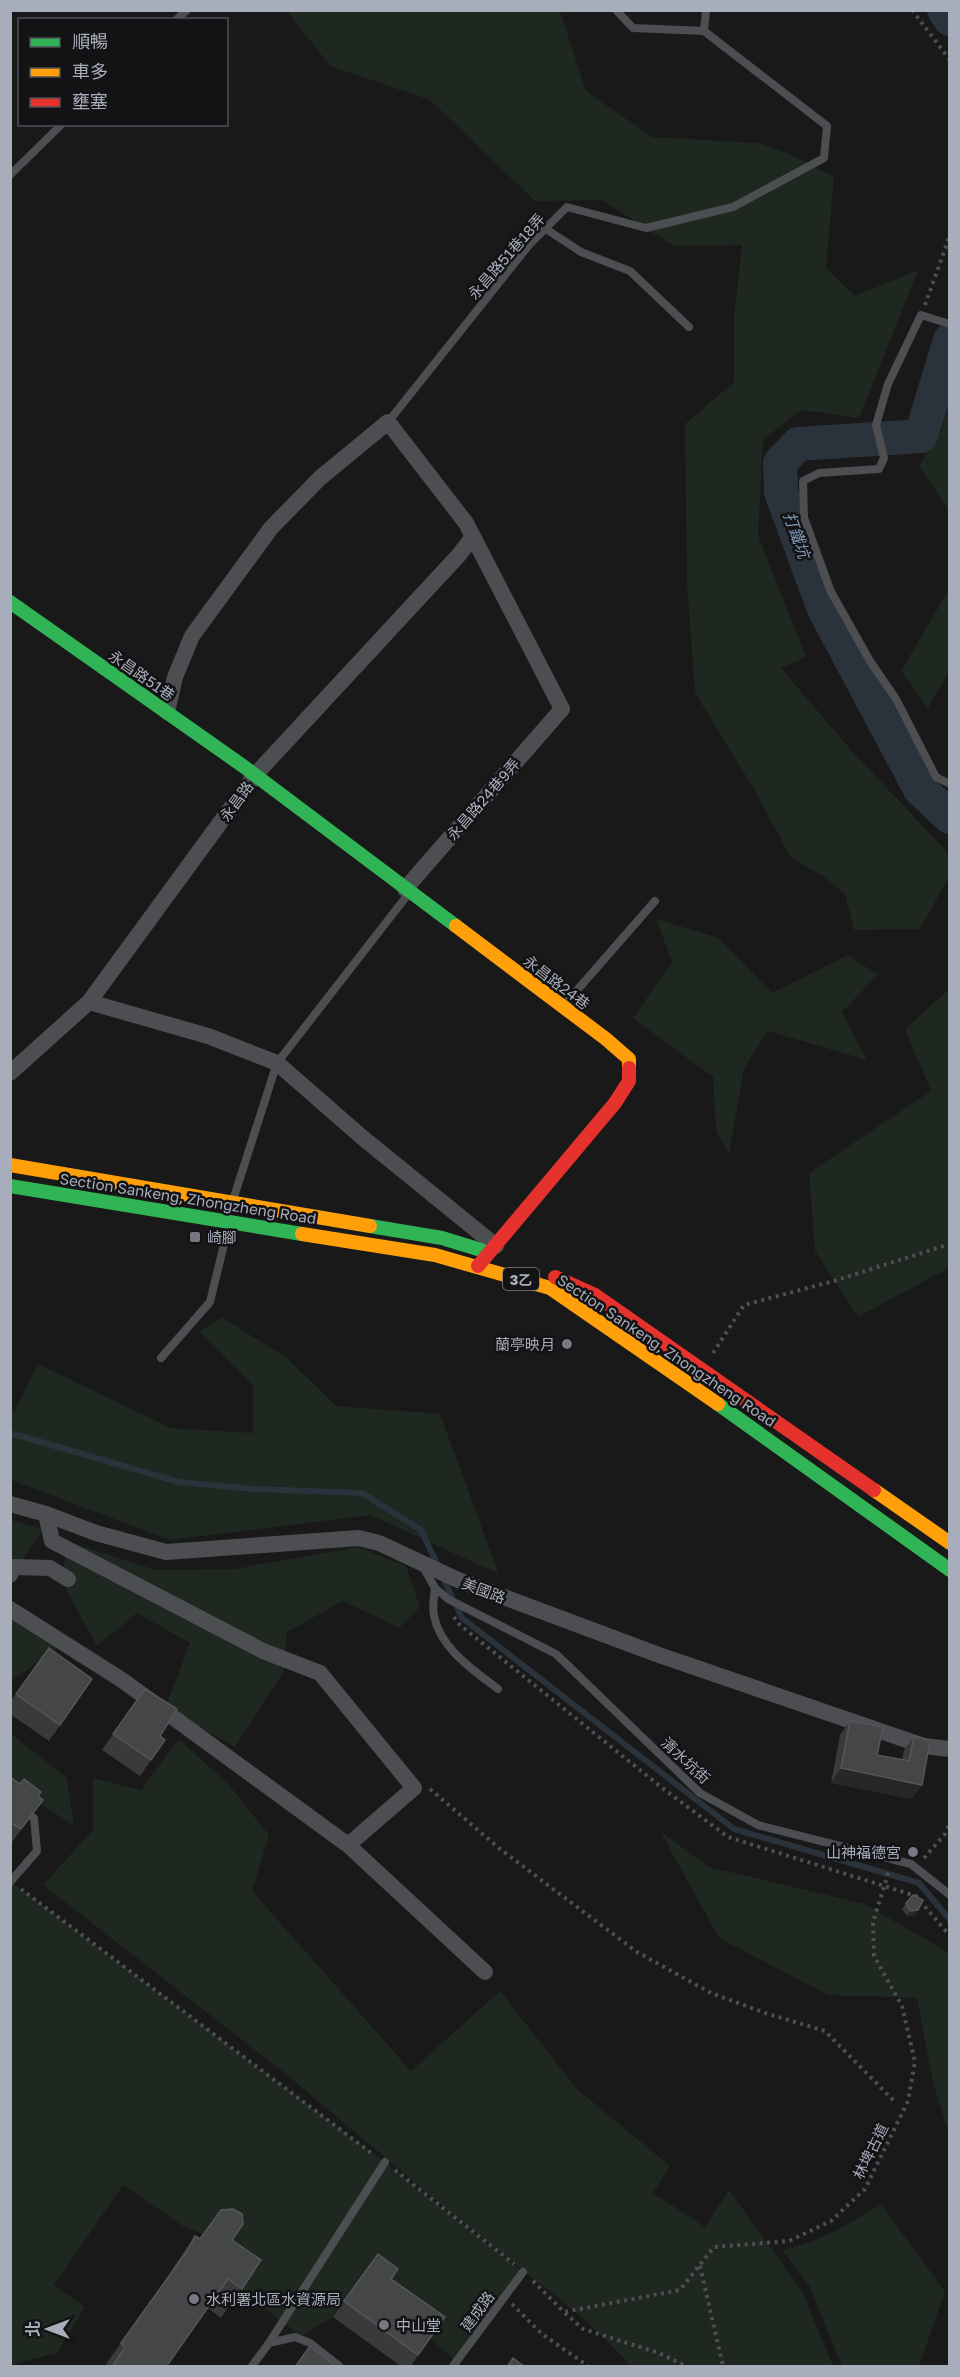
<svg xmlns="http://www.w3.org/2000/svg" width="960" height="2377" viewBox="0 0 960 2377" font-family="'Golos Text','Noto Sans TC',sans-serif">
<rect width="100%" height="100%" fill="#191919"/>
<path fill="#1e2720" d="M 287,11 L 560,11 L 586,91 L 652,137 L 760,143 L 790,154 L 834,177 L 826,268 L 855,296 L 918,270 L 859,418 L 801,410 L 763,440 L 758,535 L 806,657 L 781,668 L 851,750 L 949,854 L 949,877 L 920,929 L 854,930 L 845,894 L 823,876 L 791,858 L 754,789 L 695,693 L 687,583 L 685,424 L 734,382 L 734,318 L 742,245 L 674,246 L 602,200 L 535,201 L 430,100 L 330,66 Z
M 949,404 L 949,510 L 919,466 L 941,431 Z
M 949,589 L 949,672 L 928,708 L 901,671 Z
M 656,919 L 719,938 L 772,993 L 848,955 L 878,975 L 842,1012 L 867,1060 L 768,1031 L 744,1068 L 729,1154 L 716,1131 L 713,1077 L 633,1018 L 672,962 Z
M 949,989 L 949,1268 L 858,1317 L 815,1251 L 809,1173 L 931,1091 L 905,1029 Z
M 222,1317 L 288,1359 L 336,1406 L 440,1414 L 499,1574 L 370,1515 L 170,1540 L 11,1480 L 11,1410 L 15,1411 L 38,1364 L 171,1428 L 253,1433 L 253,1385 L 199,1332 Z
M 11,1520 L 43,1529 L 11,1577 Z
M 66,1541 L 156,1570 L 235,1569 L 357,1547 L 406,1566 L 420,1607 L 399,1628 L 343,1601 L 287,1632 L 284,1671 L 235,1747 L 165,1708 L 190,1643 L 137,1613 L 97,1646 L 63,1584 Z
M 10,1603 L 60,1646 L 11,1681 L 10,1681 Z
M 10,1733 L 67,1778 L 74,1826 L 11,1784 Z
M 179,1739 L 229,1785 L 269,1835 L 252,1891 L 411,2071 L 500,1991 L 577,2089 L 670,2166 L 653,2193 L 705,2227 L 729,2190 L 802,2291 L 833,2366 L 631,2366 L 587,2321 L 463,2223 L 287,2075 L 43,1885 L 93,1830 L 93,1778 L 141,1790 Z
M 660,1831 L 709,1867 L 865,1904 L 949,1953 L 949,2136 L 933,2083 L 917,1998 L 828,1995 L 719,1938 Z
M 10,1881 L 395,2170 L 523,2272 L 457,2362 L 380,2294 L 367,2270 L 333,2317 L 301,2336 L 240,2290 L 213,2238 L 183,2226 L 123,2185 L 54,2285 L 85,2307 L 57,2353 L 11,2365 Z
M 882,2205 L 945,2292 L 919,2366 L 842,2366 L 810,2287 L 782,2250 C 804,2246 825,2237 845,2226 C 858,2219 868,2210 882,2205 Z"/>
<g fill="none" stroke-linecap="round" stroke-linejoin="round">
<path stroke="#2a333c" stroke-width="6" d="M 10,1433 L 179,1482 L 254,1489 L 362,1493 L 421,1530 L 438,1566
M 443,1578 L 462,1618 L 734,1829 L 919,1883 L 950,1920"/>
<path stroke="#2a333c" stroke-width="34" d="M 944,10 L 950,19
M 950,340 L 921,436 L 798,444 L 780,463 L 781,492 L 824,609 L 920,789 L 950,817"/>
<path stroke="#4e4f53" stroke-width="4" stroke-dasharray="3 4.5" stroke-linecap="butt" d="M 912,10 L 950,60
M 925,305 L 950,235
M 713,1353 L 744,1305 L 834,1281 L 950,1244
M 454,1617 L 460,1625 L 661,1787 L 728,1837 L 916,1896 L 950,1936
M 430,1789 L 500,1849 L 637,1952 L 711,1993 L 765,2013 L 825,2031 L 895,2102
M 924,1858 L 945,1834 L 950,1823
M 21,1889 L 374,2155
M 395,2170 L 514,2264
M 700,2266 L 723,2366
M 533,2281 L 564,2312 L 680,2290 L 714,2247 L 789,2241 L 831,2221 L 865,2189 L 908,2101 L 915,2062 L 902,2006 L 874,1956 L 873,1922 L 889,1871
M 512,2304 L 542,2334 L 588,2366
M 565,2313 L 583,2329 L 659,2353 L 686,2366"/>
<path stroke="#4c4e52" stroke-width="8" d="M 176,20 L 187,10
M 704,31 L 706,10
M 10,175 L 62,124
M 546,229 L 581,252 L 630,271 L 689,327
M 950,324 L 921,315 L 888,384 L 876,425 L 884,458 L 879,469 L 819,473 L 803,481 L 804,518 L 830,590 L 870,661 L 896,699 L 936,777 L 950,784
M 388,422 L 529,245 L 567,207 L 646,228 L 733,207 L 824,158 L 827,126 L 704,31 L 633,28 L 616,10
M 565,1004 L 655,901
M 233,1200 L 277,1063 L 409,893
M 161,1358 L 210,1302 L 229,1224
M 422,1565 L 435,1588 L 448,1599 L 556,1654 L 700,1793 L 758,1825 L 911,1864 L 950,1895
M 435,1588 C 434,1597 432,1607 434,1616 C 440,1648 473,1670 498,1689
M 10,1800 L 34,1818 L 37,1851 L 10,1882
M 269,2343 L 385,2162
M 252,2366 L 269,2343 L 295,2337 L 310,2343 L 339,2366
M 453,2366 L 523,2272"/>
<path stroke="#4c4e52" stroke-width="16" d="M 167,712 L 175,677 L 192,636 L 271,528 L 320,478 L 388,422 L 466,523 L 562,709 L 405,889
M 89,1002 L 208,1036 L 277,1063 L 363,1138 L 496,1246
M 10,1073 L 89,1002 L 255,775 L 458,556 L 473,537
M 10,1504 L 46,1514 L 96,1533 L 166,1552 L 359,1538 L 379,1543 L 458,1580 L 659,1655 L 924,1746 L 950,1749
M 46,1514 L 52,1541 L 263,1651 L 320,1673 L 414,1788 L 348,1845 L 485,1972
M 10,1575 L 14,1567 L 50,1568 L 68,1579
M 10,1609 L 122,1680 L 348,1845"/>
<path stroke="#30b455" stroke-width="14" d="M 10,602 L 243,766 L 456,926
M 10,1186 L 302,1234
M 370,1226 L 442,1238 L 481,1250
M 718,1404 L 950,1570"/>
<path stroke="#ff9f0a" stroke-width="14" d="M 456,926 L 606,1039 L 629,1059 L 629,1068
M 10,1165 L 370,1226
M 302,1234 L 435,1255 L 550,1288 L 718,1404
M 874,1490 L 950,1543"/>
<path stroke="#e5322d" stroke-width="14" d="M 478,1266 L 615,1103 L 629,1081 L 629,1068
M 555,1277 L 595,1295 L 874,1490"/>
</g>
<path fill="#393a3b" d="M 92,1679 L 49,1741 L 10,1714 L 10,1701 L 16,1694 Z
M 145,1689 L 160,1736 L 165,1740 L 140,1776 L 102,1750 Z
M 850,1721 L 877,1755 L 902,1760 L 904,1750 L 914,1736 L 912,1799 L 831,1783 L 840,1735 Z
M 10,1777 L 43,1800 L 10,1845 Z
M 906,1903 L 915,1916 L 907,1916 L 902,1909 Z
M 195,2236 L 200,2239 L 232,2240 L 261,2260 L 221,2318 L 208,2308 L 166,2367 L 104,2367 L 168,2277 L 175,2265 Z
M 378,2254 L 392,2279 L 445,2317 L 410,2367 L 402,2367 L 333,2317 Z"/>
<path fill="#272727" d="M 841,1768 L 922,1785 L 912,1799 L 831,1783 Z
M 918,1910 L 915,1916 L 907,1916 L 910,1911 Z"/>
<path fill="#454648" stroke="#55565a" stroke-width="1.5" d="M 49,1648 L 92,1679 L 60,1725 L 16,1694 Z
M 145,1689 L 177,1709 L 160,1736 L 165,1740 L 151,1760 L 113,1734 Z
M 850,1721 L 883,1727 L 877,1755 L 909,1761 L 914,1736 L 930,1741 L 922,1785 L 841,1768 Z
M 10,1777 L 20,1784 L 24,1779 L 41,1792 L 38,1796 L 43,1800 L 21,1829 L 10,1822 Z
M 913,1895 L 923,1900 L 918,1910 L 910,1911 L 906,1903 Z
M 233,2209 L 242,2214 L 243,2224 L 232,2240 L 261,2260 L 242,2289 L 228,2279 L 166,2367 L 112,2367 L 125,2347 L 121,2343 L 187,2251 L 195,2236 L 200,2239 L 221,2210 Z
M 378,2254 L 398,2269 L 391,2279 L 445,2317 L 418,2355 L 344,2301 Z
M 310,2346 L 336,2367 L 295,2367 Z
M 513,2358 L 525,2367 L 507,2367 Z"/>
<g fill="#767982" stroke="#131215" stroke-width="2">
<rect x="189" y="1231" width="12" height="12" rx="3"/>
<circle cx="567" cy="1344" r="6"/>
<circle cx="913" cy="1852" r="6"/>
<circle cx="194" cy="2299" r="6"/>
<circle cx="384" cy="2325" r="6"/>
</g>
<g text-anchor="middle" dominant-baseline="central" stroke-width="5" stroke-linejoin="round" paint-order="stroke">
<rect fill="#131215" stroke="#7b7e89" stroke-width="1.5" x="503" y="1268" width="36" height="22" rx="4.5"/>
<g font-size="14" font-weight="bold" fill="#a8adbb">
<text x="521" y="1279">3乙</text>
</g>
<g font-size="15" fill="#a8adbb" stroke="#131215">
<text transform="translate(506 256) rotate(-49)">永昌路51巷18弄</text>
<text transform="translate(142 675) rotate(35)">永昌路51巷</text>
<text transform="translate(483 799) rotate(-49)">永昌路24巷9弄</text>
<text transform="translate(236 801) rotate(-54)">永昌路</text>
<text transform="translate(557 982) rotate(37)">永昌路24巷</text>
<text transform="translate(188 1198) rotate(9)">Section Sankeng, Zhongzheng Road</text>
<text transform="translate(667 1350) rotate(34)">Section Sankeng, Zhongzheng Road</text>
<text transform="translate(484 1590) rotate(21)">美國路</text>
<text transform="translate(686 1760) rotate(43)">清水坑街</text>
<text transform="translate(870 2151) rotate(-64)">林埤古道</text>
<text transform="translate(477 2311) rotate(-54)">建成路</text>
</g>
<g font-size="15" fill="#a8adbb" stroke="#131215" text-anchor="start">
<text x="207" y="1237">崎腳</text>
<text x="555" y="1344" text-anchor="end">蘭亭映月</text>
<text x="901" y="1852" text-anchor="end">山神福德宮</text>
<text x="206" y="2299">水利署北區水資源局</text>
<text x="396" y="2325">中山堂</text>
</g>
<g font-size="16" font-style="italic" fill="#7c99b9" stroke="#131215">
<text transform="translate(797 535) rotate(70)">打鐵坑</text>
</g>
</g>
<rect width="960" height="2377" fill="none" stroke="#a8adbb" stroke-width="24"/>
<rect x="18" y="18" width="210" height="108" fill="#131215" stroke="#4f5057" stroke-width="1.5"/>
<rect x="30" y="38" width="30" height="9" fill="#30b455" stroke="#4f5057" stroke-width="1.5"/>
<text x="72" y="48" font-size="18" fill="#a8adbb">順暢</text>
<rect x="30" y="68" width="30" height="9" fill="#ff9f0a" stroke="#4f5057" stroke-width="1.5"/>
<text x="72" y="78" font-size="18" fill="#a8adbb">車多</text>
<rect x="30" y="98" width="30" height="9" fill="#e5322d" stroke="#4f5057" stroke-width="1.5"/>
<text x="72" y="108" font-size="18" fill="#a8adbb">壅塞</text>
<g transform="translate(48 2329) rotate(270)" stroke="#131215" stroke-width="4.5" paint-order="stroke">
<path d="M0-4.5L10 22L0 15L-10 22Z" fill="#a8adbb"/>
<text y="-9" font-size="16" font-weight="bold" text-anchor="middle" fill="#a8adbb">北</text>
</g>
</svg>
